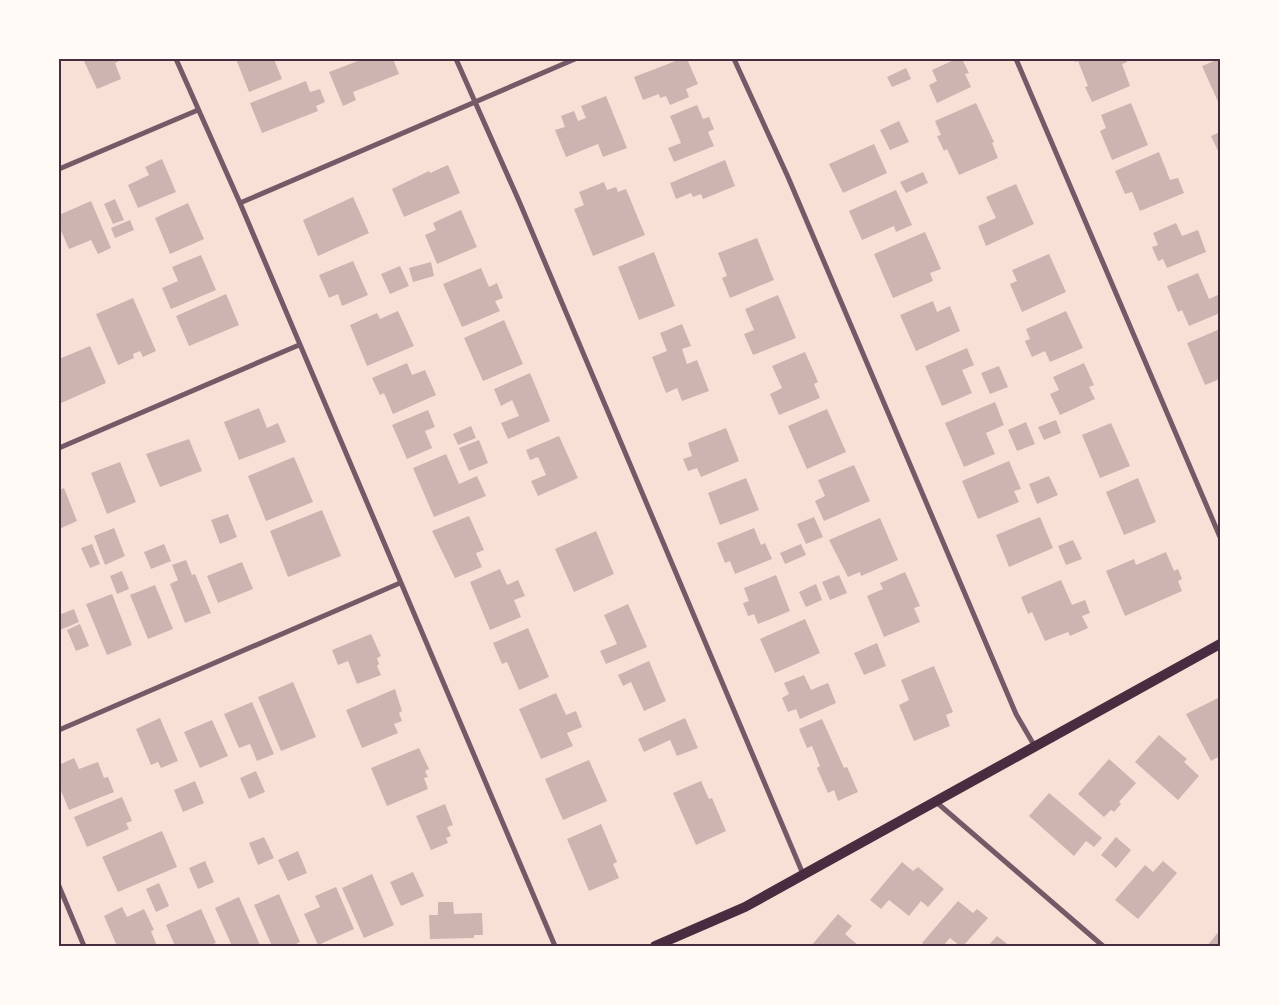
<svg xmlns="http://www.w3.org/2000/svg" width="1279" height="1005" viewBox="0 0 1279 1005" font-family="'Archivo Narrow',sans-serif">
<rect width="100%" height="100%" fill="#f7e1d7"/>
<path fill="#ccb4b1" d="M 83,59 L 116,59 L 118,62 L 115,63 L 121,79 L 97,89 Z
M 236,59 L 274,59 L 282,79 L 249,92 Z
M 363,59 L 393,59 L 399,74 L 353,92 L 356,100 L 343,106 L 329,72 Z
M 681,59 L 687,59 L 698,84 L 686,89 L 689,97 L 670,105 L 666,96 L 660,98 L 659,94 L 643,100 L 634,77 Z
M 956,59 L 962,59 L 969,73 L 965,74 L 971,87 L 937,103 L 929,85 L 937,81 L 932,70 Z
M 1074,59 L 1126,59 L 1127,62 L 1122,64 L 1130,86 L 1092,102 L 1085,87 L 1088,86 L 1078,61 L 1075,62 Z
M 1219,59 L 1220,59 L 1220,106 L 1202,66 Z
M 906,68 L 911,79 L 892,87 L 887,77 Z
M 306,81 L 310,92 L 320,89 L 325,102 L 316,106 L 318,111 L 262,133 L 250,103 Z
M 606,96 L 627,148 L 603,157 L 598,144 L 566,157 L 555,130 L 565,127 L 561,116 L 574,111 L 578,121 L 586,118 L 581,106 Z
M 976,103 L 994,142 L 992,143 L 998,158 L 959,175 L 947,149 L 944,151 L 937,136 L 941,135 L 935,121 Z
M 1131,103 L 1148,145 L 1112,160 L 1100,131 L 1106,128 L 1101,115 Z
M 697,105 L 703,119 L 709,117 L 714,129 L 708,132 L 714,146 L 674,162 L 668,148 L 681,143 L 670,116 Z
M 899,121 L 909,142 L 890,150 L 880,130 Z
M 1220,132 L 1220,155 L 1211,136 Z
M 874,144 L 887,173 L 843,193 L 829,164 Z
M 1159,152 L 1170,180 L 1178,178 L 1184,193 L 1140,211 L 1132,192 L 1125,194 L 1115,171 Z
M 162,159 L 176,192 L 138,208 L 128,185 L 149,175 L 145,167 Z
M 725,160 L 735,186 L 703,199 L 701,194 L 693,197 L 691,193 L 676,199 L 670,183 Z
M 448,165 L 460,193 L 404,217 L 392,189 L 429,171 L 430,173 Z
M 923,172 L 928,183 L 906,193 L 900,182 Z
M 604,182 L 607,190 L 616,187 L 618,192 L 626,189 L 645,235 L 593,256 L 574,209 L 584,205 L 579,192 Z
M 1016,184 L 1034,224 L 986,246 L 978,226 L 996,218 L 986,197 Z
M 896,190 L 912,225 L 896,232 L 894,226 L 862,240 L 849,211 Z
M 353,197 L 369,233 L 318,256 L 303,220 Z
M 115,199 L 124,220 L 113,224 L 104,204 Z
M 91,201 L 111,248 L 98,254 L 91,240 L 69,249 L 59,226 L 59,215 Z
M 188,203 L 204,239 L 170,254 L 155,218 Z
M 461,210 L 477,247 L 437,264 L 425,235 L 436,230 L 433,223 Z
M 130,220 L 134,230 L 115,238 L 111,228 Z
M 1176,223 L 1182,236 L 1198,230 L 1206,252 L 1167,268 L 1163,259 L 1158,261 L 1152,247 L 1158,245 L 1153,233 Z
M 925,232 L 941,269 L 930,273 L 933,281 L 893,298 L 874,254 Z
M 757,238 L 774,280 L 730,298 L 722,278 L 727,276 L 718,253 Z
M 654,252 L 675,306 L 639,320 L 618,267 Z
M 1049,254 L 1066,292 L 1022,312 L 1010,284 L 1017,281 L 1012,270 Z
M 201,255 L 216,290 L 171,309 L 162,288 L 178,281 L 172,267 Z
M 353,261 L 368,295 L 342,306 L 338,294 L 329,298 L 319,275 Z
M 431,262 L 434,276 L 413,282 L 409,268 Z
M 400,266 L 409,286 L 390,294 L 381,274 Z
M 481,268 L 489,287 L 497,283 L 503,298 L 495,301 L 500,311 L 462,327 L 443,284 Z
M 1198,273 L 1209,299 L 1220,294 L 1220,313 L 1189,326 L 1182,310 L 1178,312 L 1167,286 Z
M 226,294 L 239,325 L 189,346 L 176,316 Z
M 778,295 L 796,338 L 753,355 L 744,334 L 754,330 L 745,309 Z
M 133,298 L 156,351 L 143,357 L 140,351 L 133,354 L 134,358 L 118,365 L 96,314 Z
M 933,301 L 937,312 L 950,306 L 960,331 L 916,351 L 900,315 Z
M 398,311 L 414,346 L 367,366 L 350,325 L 377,313 L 380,319 Z
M 1066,311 L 1083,348 L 1050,362 L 1045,351 L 1032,357 L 1025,341 L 1030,339 L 1026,329 Z
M 504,320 L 523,364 L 483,381 L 464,338 Z
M 682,324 L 691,346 L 682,349 L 687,364 L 697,360 L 709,391 L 682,401 L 677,388 L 666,393 L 652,357 L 667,351 L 660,333 Z
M 1220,329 L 1220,379 L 1205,385 L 1187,343 Z
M 90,346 L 106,383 L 59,404 L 59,359 Z
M 967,348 L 974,365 L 962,370 L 972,393 L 942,406 L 925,366 Z
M 805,352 L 818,382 L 814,384 L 820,398 L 779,415 L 770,394 L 782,388 L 772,366 Z
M 407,363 L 412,375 L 425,370 L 436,395 L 393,414 L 384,393 L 380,395 L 372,378 Z
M 1084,363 L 1094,385 L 1089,387 L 1095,399 L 1060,415 L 1050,394 L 1059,390 L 1053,377 Z
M 999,366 L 1008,387 L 990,394 L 981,373 Z
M 530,373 L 550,421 L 508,439 L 501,423 L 519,416 L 512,400 L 501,406 L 494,389 Z
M 995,402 L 1004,425 L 986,433 L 995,454 L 964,467 L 945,423 Z
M 259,408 L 267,428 L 278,423 L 286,442 L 239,460 L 224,422 Z
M 827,409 L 846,452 L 807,469 L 788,426 Z
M 428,410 L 435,427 L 425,431 L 432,448 L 407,459 L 392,425 Z
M 1056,420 L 1061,433 L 1044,440 L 1038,427 Z
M 1026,422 L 1035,444 L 1017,451 L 1008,430 Z
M 1111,423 L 1130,466 L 1100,478 L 1082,435 Z
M 471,426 L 476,438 L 458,445 L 453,434 Z
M 726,428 L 739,461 L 701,477 L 697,468 L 688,471 L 683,459 L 692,456 L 688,443 Z
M 559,436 L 578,478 L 538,496 L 531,481 L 546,475 L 538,457 L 530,460 L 526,450 Z
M 189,439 L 202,471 L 160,487 L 146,454 Z
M 479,440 L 488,463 L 469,471 L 459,448 Z
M 446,454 L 459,484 L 477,476 L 486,496 L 434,517 L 413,468 Z
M 294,457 L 313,502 L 266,521 L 248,476 Z
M 1009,461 L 1021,489 L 1014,491 L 1019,502 L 978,519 L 962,481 Z
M 120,462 L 136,502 L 107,514 L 91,473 Z
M 854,465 L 870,501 L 824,521 L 815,501 L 825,496 L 818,480 Z
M 1049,476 L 1058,495 L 1037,504 L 1029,484 Z
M 746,478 L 759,510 L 720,525 L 708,493 Z
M 1138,478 L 1156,522 L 1124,535 L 1106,492 Z
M 64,488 L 77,521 L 59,529 L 59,490 Z
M 322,510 L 341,556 L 288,577 L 270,531 Z
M 228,514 L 237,537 L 220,544 L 211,520 Z
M 469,516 L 484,550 L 476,553 L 482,567 L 455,578 L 432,531 Z
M 814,517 L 823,537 L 806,544 L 797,524 Z
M 1040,517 L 1053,548 L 1009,567 L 996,535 Z
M 880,518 L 898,560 L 861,576 L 860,572 L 848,577 L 829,540 Z
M 114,528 L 125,556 L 105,565 L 94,536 Z
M 754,528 L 761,545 L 765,543 L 772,559 L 735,574 L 730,561 L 725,563 L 717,543 Z
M 596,531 L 614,574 L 574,592 L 555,549 Z
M 1073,540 L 1082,559 L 1066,565 L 1058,546 Z
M 92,544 L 100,564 L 90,568 L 81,548 Z
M 164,544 L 171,561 L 151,569 L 144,552 Z
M 801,544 L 806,555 L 785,564 L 780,553 Z
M 1166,552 L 1174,571 L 1178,569 L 1182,579 L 1178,581 L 1182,591 L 1125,616 L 1106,571 L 1134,559 L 1136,565 Z
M 186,560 L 192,575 L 195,574 L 211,613 L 185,623 L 170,584 L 178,580 L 172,565 Z
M 242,562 L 253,589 L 218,603 L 207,576 Z
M 500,569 L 507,585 L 518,580 L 525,596 L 514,600 L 521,617 L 490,630 L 470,582 Z
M 122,571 L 129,589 L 117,594 L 110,576 Z
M 905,572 L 920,606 L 914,608 L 920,622 L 884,637 L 867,596 L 883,589 L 880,583 Z
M 776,575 L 790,611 L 758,624 L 754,614 L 748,616 L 743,603 L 749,601 L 744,588 Z
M 839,575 L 847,593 L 830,600 L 822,582 Z
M 1061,580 L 1072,605 L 1085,600 L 1090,613 L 1082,616 L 1088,628 L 1070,636 L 1068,632 L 1045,641 L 1032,612 L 1028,614 L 1021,597 Z
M 816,584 L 822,600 L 806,607 L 799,592 Z
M 155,585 L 173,629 L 148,639 L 130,595 Z
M 112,594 L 132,645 L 107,655 L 86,604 Z
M 628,604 L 647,647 L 606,664 L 600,651 L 617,644 L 604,615 Z
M 74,609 L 79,622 L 60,630 L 59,615 Z
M 805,619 L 820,653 L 775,673 L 760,639 Z
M 80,624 L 89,646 L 76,651 L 67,630 Z
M 528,628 L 549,677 L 519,690 L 507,662 L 502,664 L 493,643 Z
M 371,634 L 381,656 L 377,658 L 379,664 L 377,666 L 381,675 L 357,684 L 348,661 L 338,665 L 332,650 Z
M 877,643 L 886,666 L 864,675 L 854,653 Z
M 649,661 L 666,701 L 644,711 L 631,682 L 623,686 L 618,675 Z
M 934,666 L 953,712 L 946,715 L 950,726 L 914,741 L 899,705 L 909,700 L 901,680 Z
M 804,675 L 811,690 L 828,683 L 836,703 L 800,719 L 796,709 L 788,712 L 782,698 L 789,694 L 784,683 Z
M 293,682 L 316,737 L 281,751 L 258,697 Z
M 395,689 L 402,711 L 399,713 L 402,721 L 394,724 L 398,733 L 362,748 L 346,710 Z
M 556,693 L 566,715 L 576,711 L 582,727 L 567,733 L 573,746 L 541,759 L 519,709 Z
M 1218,698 L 1220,703 L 1220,756 L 1211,761 L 1186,714 Z
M 252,702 L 274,754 L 257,761 L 250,744 L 239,748 L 224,714 Z
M 160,718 L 178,761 L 161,768 L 158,762 L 151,765 L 136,729 Z
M 685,718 L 698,748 L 677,756 L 670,740 L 644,752 L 638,739 Z
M 822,719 L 844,768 L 847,767 L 858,792 L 838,801 L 834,790 L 828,793 L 817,768 L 820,766 L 812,746 L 807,748 L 799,729 Z
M 212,720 L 228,756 L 200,768 L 184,732 Z
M 1159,735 L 1187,759 L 1184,762 L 1199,776 L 1178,800 L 1135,762 Z
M 419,748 L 429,769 L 425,771 L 428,777 L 424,778 L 428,789 L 387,806 L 371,768 Z
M 74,758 L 79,769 L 98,762 L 104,778 L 108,777 L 114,792 L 69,810 L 59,786 L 59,765 Z
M 1109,759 L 1136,783 L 1119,802 L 1121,804 L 1114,812 L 1111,810 L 1104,817 L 1078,794 Z
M 589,760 L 607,801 L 563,820 L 545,779 Z
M 256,771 L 265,792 L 249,799 L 240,778 Z
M 195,781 L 204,803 L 183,812 L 174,790 Z
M 701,781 L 709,799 L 712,798 L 726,831 L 696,845 L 673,793 Z
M 1049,793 L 1102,838 L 1094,847 L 1086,841 L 1074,856 L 1029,816 Z
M 122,797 L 132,821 L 126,823 L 129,829 L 87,847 L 74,817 Z
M 445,804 L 453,825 L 447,827 L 451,836 L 446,838 L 448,843 L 431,850 L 416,816 Z
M 601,824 L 617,862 L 613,864 L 619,878 L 589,891 L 567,839 Z
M 162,831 L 177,867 L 118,892 L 102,857 Z
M 264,837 L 274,858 L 258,865 L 249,843 Z
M 1116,837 L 1131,850 L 1116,868 L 1101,855 Z
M 298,851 L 307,873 L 288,881 L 278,860 Z
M 205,861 L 214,882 L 198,889 L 189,868 Z
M 1163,861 L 1177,873 L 1138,919 L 1115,900 L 1145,865 L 1153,872 Z
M 902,862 L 913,871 L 918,867 L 944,889 L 928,907 L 921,901 L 909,916 L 889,900 L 881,909 L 870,900 Z
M 413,872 L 424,896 L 401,906 L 390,882 Z
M 372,874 L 394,925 L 364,938 L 342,888 Z
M 159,883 L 169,906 L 156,912 L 146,889 Z
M 336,887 L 354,929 L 318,945 L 304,914 L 320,907 L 315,896 Z
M 279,894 L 300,942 L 291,946 L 272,946 L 254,905 Z
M 239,897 L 260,945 L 256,946 L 232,946 L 215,908 Z
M 958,901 L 973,913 L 977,909 L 988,918 L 963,946 L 960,946 L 950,938 L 943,946 L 926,946 L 922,943 Z
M 438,902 L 453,902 L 454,914 L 482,913 L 483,935 L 474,935 L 474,938 L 430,939 L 429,915 L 438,915 Z
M 122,907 L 127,917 L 144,909 L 154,930 L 151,931 L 157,946 L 117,946 L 104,916 Z
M 201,909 L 216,943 L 207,946 L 175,946 L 166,925 Z
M 838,914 L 852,926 L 845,934 L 858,945 L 811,946 Z
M 1220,930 L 1220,946 L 1207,946 Z
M 997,936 L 1010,946 L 988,946 Z"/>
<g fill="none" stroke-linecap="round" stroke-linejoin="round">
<path stroke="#755966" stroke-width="5" d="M 176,59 L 240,203 L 555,946
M 456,59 L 519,201 L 803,874
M 734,59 L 788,177 L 1016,714 L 1034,745
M 1016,59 L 1220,537
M 59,169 L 198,110
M 240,203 L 575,59
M 59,448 L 299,345
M 59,730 L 400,583
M 935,801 L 1103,946
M 59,886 L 84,946"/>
<path stroke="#4a2c40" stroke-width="10" d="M 655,946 L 745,907 L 1220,644"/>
</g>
<rect width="1279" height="1005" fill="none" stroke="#fffaf5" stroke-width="120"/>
<rect x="60" y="60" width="1159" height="885" fill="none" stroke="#4a2c40" stroke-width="2"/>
</svg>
